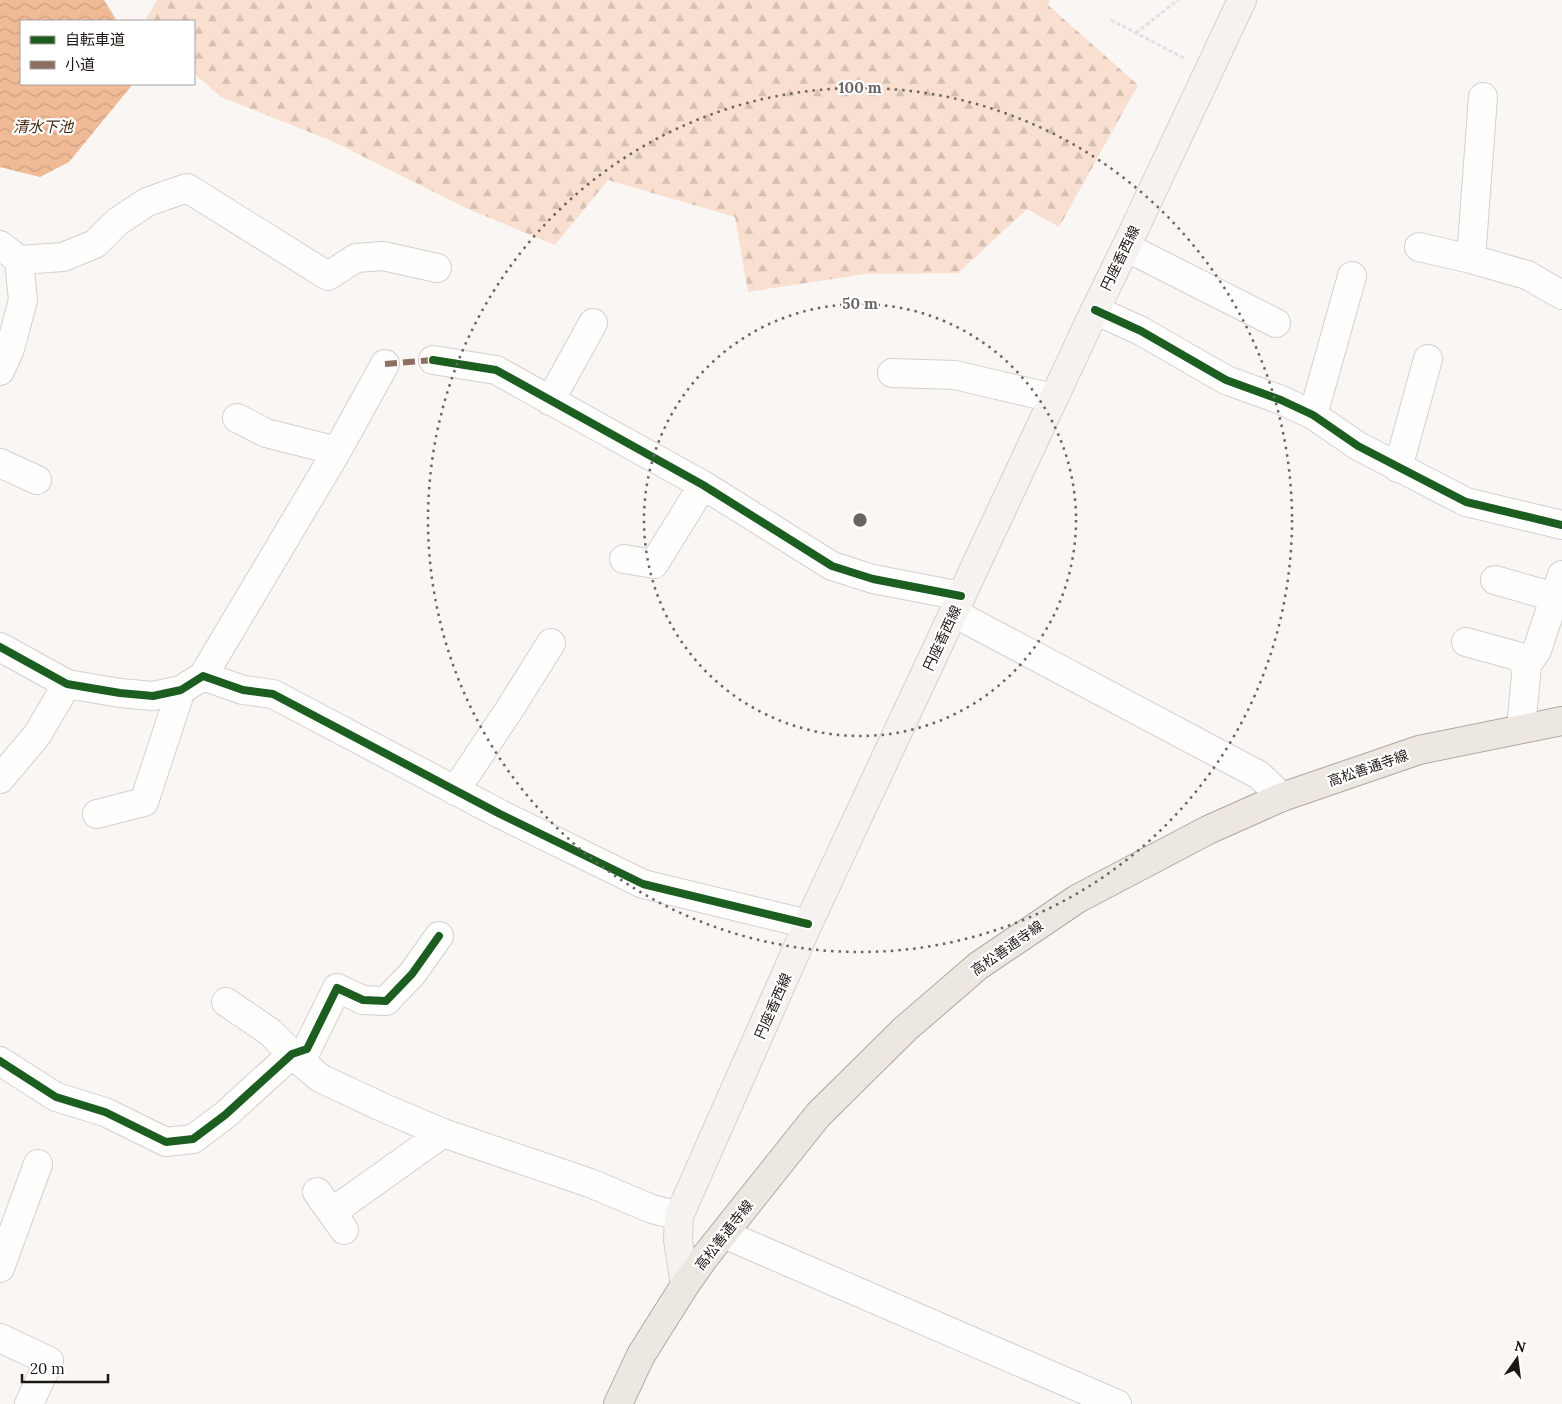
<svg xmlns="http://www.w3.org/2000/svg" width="1562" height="1404" viewBox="0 0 1562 1404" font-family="Lora,'Noto Sans JP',serif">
<defs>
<pattern id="forest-firs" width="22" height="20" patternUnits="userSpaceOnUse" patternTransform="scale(1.25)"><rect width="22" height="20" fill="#f8dfcf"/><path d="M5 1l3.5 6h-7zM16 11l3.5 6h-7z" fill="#d4bfb1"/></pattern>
<pattern id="water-waves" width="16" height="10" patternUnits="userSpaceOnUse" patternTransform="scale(1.25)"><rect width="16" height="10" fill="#f0ba97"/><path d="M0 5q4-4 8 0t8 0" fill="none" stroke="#cd9f81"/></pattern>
</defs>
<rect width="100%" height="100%" fill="#faf6f4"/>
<path fill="url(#forest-firs)" d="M 157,0 L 1050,0 L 1048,5 L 1138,85 L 1059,227 L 1027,209 L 958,273 L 865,274 L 748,292 L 735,217 L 608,180 L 555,245 L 466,208 L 332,141 L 221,97 L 194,73 L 194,21 L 145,21 Z"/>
<path fill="url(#water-waves)" d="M 0,0 L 104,0 L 117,21 L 21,21 L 21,84 L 133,84 L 69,162 L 40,177 L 0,167 Z"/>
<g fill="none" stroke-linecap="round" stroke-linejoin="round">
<g stroke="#d5d0cd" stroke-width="30">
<path id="street" d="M 0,245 L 19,260 L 23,300 L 10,349 L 0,371
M 1126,247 L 1276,323
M 1419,247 L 1471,259 L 1527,275 L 1562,295
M 1471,259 L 1483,97
M 19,260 L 63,257 L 95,244 L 117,222 L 147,202 L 187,188 L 328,276 L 356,258 L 383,256 L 437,268
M 1095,310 L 1141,331 L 1226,380 L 1281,400 L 1313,415 L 1358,446 L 1466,502 L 1562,525
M 433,360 L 496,370 L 703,485 L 832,566 L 873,579 L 961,596
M 892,373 L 955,375 L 1053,398
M 550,401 L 593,323
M 1313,415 L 1352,276
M 237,418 L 266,433 L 337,451
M 0,463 L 37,480
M 1398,468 L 1428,359
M 624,559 L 654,564 L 703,485
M 1495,580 L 1554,597
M 954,613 L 1259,775 L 1282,797
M 1466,642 L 1517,656 L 1527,665
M 0,647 L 67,684 L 120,693 L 153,696 L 181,690 L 203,676 L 243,690 L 273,694 L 500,814 L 643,884 L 808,924
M 203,676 L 337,451 L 385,364
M 1521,728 L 1527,665 L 1537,650 L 1562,575
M 0,779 L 37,735 L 67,684
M 455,791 L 511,707 L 551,643
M 97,814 L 144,802 L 181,690
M 226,1002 L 270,1032 L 292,1054 L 320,1078 L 384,1108 L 443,1133 L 590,1183 L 652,1209 L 679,1216
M 0,1061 L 56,1097 L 105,1112 L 166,1142 L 193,1139 L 225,1115 L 292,1054 L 307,1049 L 337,988 L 363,1000 L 386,1001 L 412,974 L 439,936
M 317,1192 L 344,1230
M 332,1212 L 443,1133
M 724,1234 L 1117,1404
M 0,1268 L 38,1164
M 0,1338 L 49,1361 L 29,1404"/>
</g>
<g stroke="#d5d0cd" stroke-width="30">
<path id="secondary" d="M 685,1285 L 678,1240 L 679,1216 L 808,924 L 1095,310 L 1126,247 L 1242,0"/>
</g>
<g stroke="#b2a69e" stroke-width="30">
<path id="primary" d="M 618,1404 L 641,1355 L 685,1285 L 704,1258 L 818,1115 L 905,1029 L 978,966 L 1077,899 L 1208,830 L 1282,797 L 1419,750 L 1562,721"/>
</g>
<path stroke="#e2e1e0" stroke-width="3" stroke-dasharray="4 2.5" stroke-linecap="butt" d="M 1111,20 L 1184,58
M 1136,33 L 1178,0"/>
<use href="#street" stroke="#fefefd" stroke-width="28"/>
<use href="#secondary" stroke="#f6f2f0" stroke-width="28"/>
<use href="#primary" stroke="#ede7e2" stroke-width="28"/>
<path stroke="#8d6e63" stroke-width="6" stroke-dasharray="12 6" stroke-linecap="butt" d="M 385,364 L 433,360"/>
<g stroke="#fff" stroke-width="11">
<path id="cycleway" d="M 1095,310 L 1141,331 L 1226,380 L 1281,400 L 1313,415 L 1358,446 L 1466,502 L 1562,525
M 433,360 L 496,370 L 703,485 L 832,566 L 873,579 L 961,596
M 0,647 L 67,684 L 120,693 L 153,696 L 181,690 L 203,676 L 243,690 L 273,694 L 500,814 L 643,884 L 808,924
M 0,1061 L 56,1097 L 105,1112 L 166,1142 L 193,1139 L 225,1115 L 292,1054 L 307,1049 L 337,988 L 363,1000 L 386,1001 L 412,974 L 439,936"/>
</g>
<use href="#cycleway" stroke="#1b5e20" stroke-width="8"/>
</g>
<g fill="none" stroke="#6a6562" stroke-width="2.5" stroke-dasharray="2.5 5">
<circle cx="860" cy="520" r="216"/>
<circle cx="860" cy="520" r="432"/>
</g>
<g text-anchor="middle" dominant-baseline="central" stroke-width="4.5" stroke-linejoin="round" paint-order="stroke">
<g font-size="14" fill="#1d1713" stroke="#fff">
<text transform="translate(1120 258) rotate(-64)">円座香西線</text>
<text transform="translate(942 638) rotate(-65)">円座香西線</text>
<text transform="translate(1368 768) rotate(-19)">高松善通寺線</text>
<text transform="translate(1007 948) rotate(-35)">高松善通寺線</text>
<text transform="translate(773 1006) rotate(-66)">円座香西線</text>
<text transform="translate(724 1235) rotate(-52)">高松善通寺線</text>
</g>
<g font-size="15" font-style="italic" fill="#452611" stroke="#fff">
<text x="43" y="126">清水下池</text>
</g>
</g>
<circle cx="860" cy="520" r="8" fill="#6a6562" stroke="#fff" stroke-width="2.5"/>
<g font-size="15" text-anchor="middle" font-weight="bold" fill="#6a6562" stroke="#fff" stroke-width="4.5" stroke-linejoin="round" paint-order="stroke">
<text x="860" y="93">100 m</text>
<text x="860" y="309">50 m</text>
</g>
<rect x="20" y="20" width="175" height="65" fill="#ffffff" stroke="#a5a2a1"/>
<rect x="30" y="36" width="25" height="8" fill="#1b5e20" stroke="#a5a2a1"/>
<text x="65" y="45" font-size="15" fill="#1d1713">自転車道</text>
<rect x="30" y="61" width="25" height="8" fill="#8d6e63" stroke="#a5a2a1"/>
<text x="65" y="70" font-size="15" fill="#1d1713">小道</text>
<g transform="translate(1517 1359) rotate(14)" stroke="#ffffff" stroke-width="4" paint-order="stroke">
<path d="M0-4L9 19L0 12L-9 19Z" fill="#1d1713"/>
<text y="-8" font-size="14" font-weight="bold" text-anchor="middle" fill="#1d1713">N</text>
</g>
<path d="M22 1374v8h86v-8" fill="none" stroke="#1d1713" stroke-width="2.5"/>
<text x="30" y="1374" font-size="15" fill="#1d1713" stroke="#ffffff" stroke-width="4" paint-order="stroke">20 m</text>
</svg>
